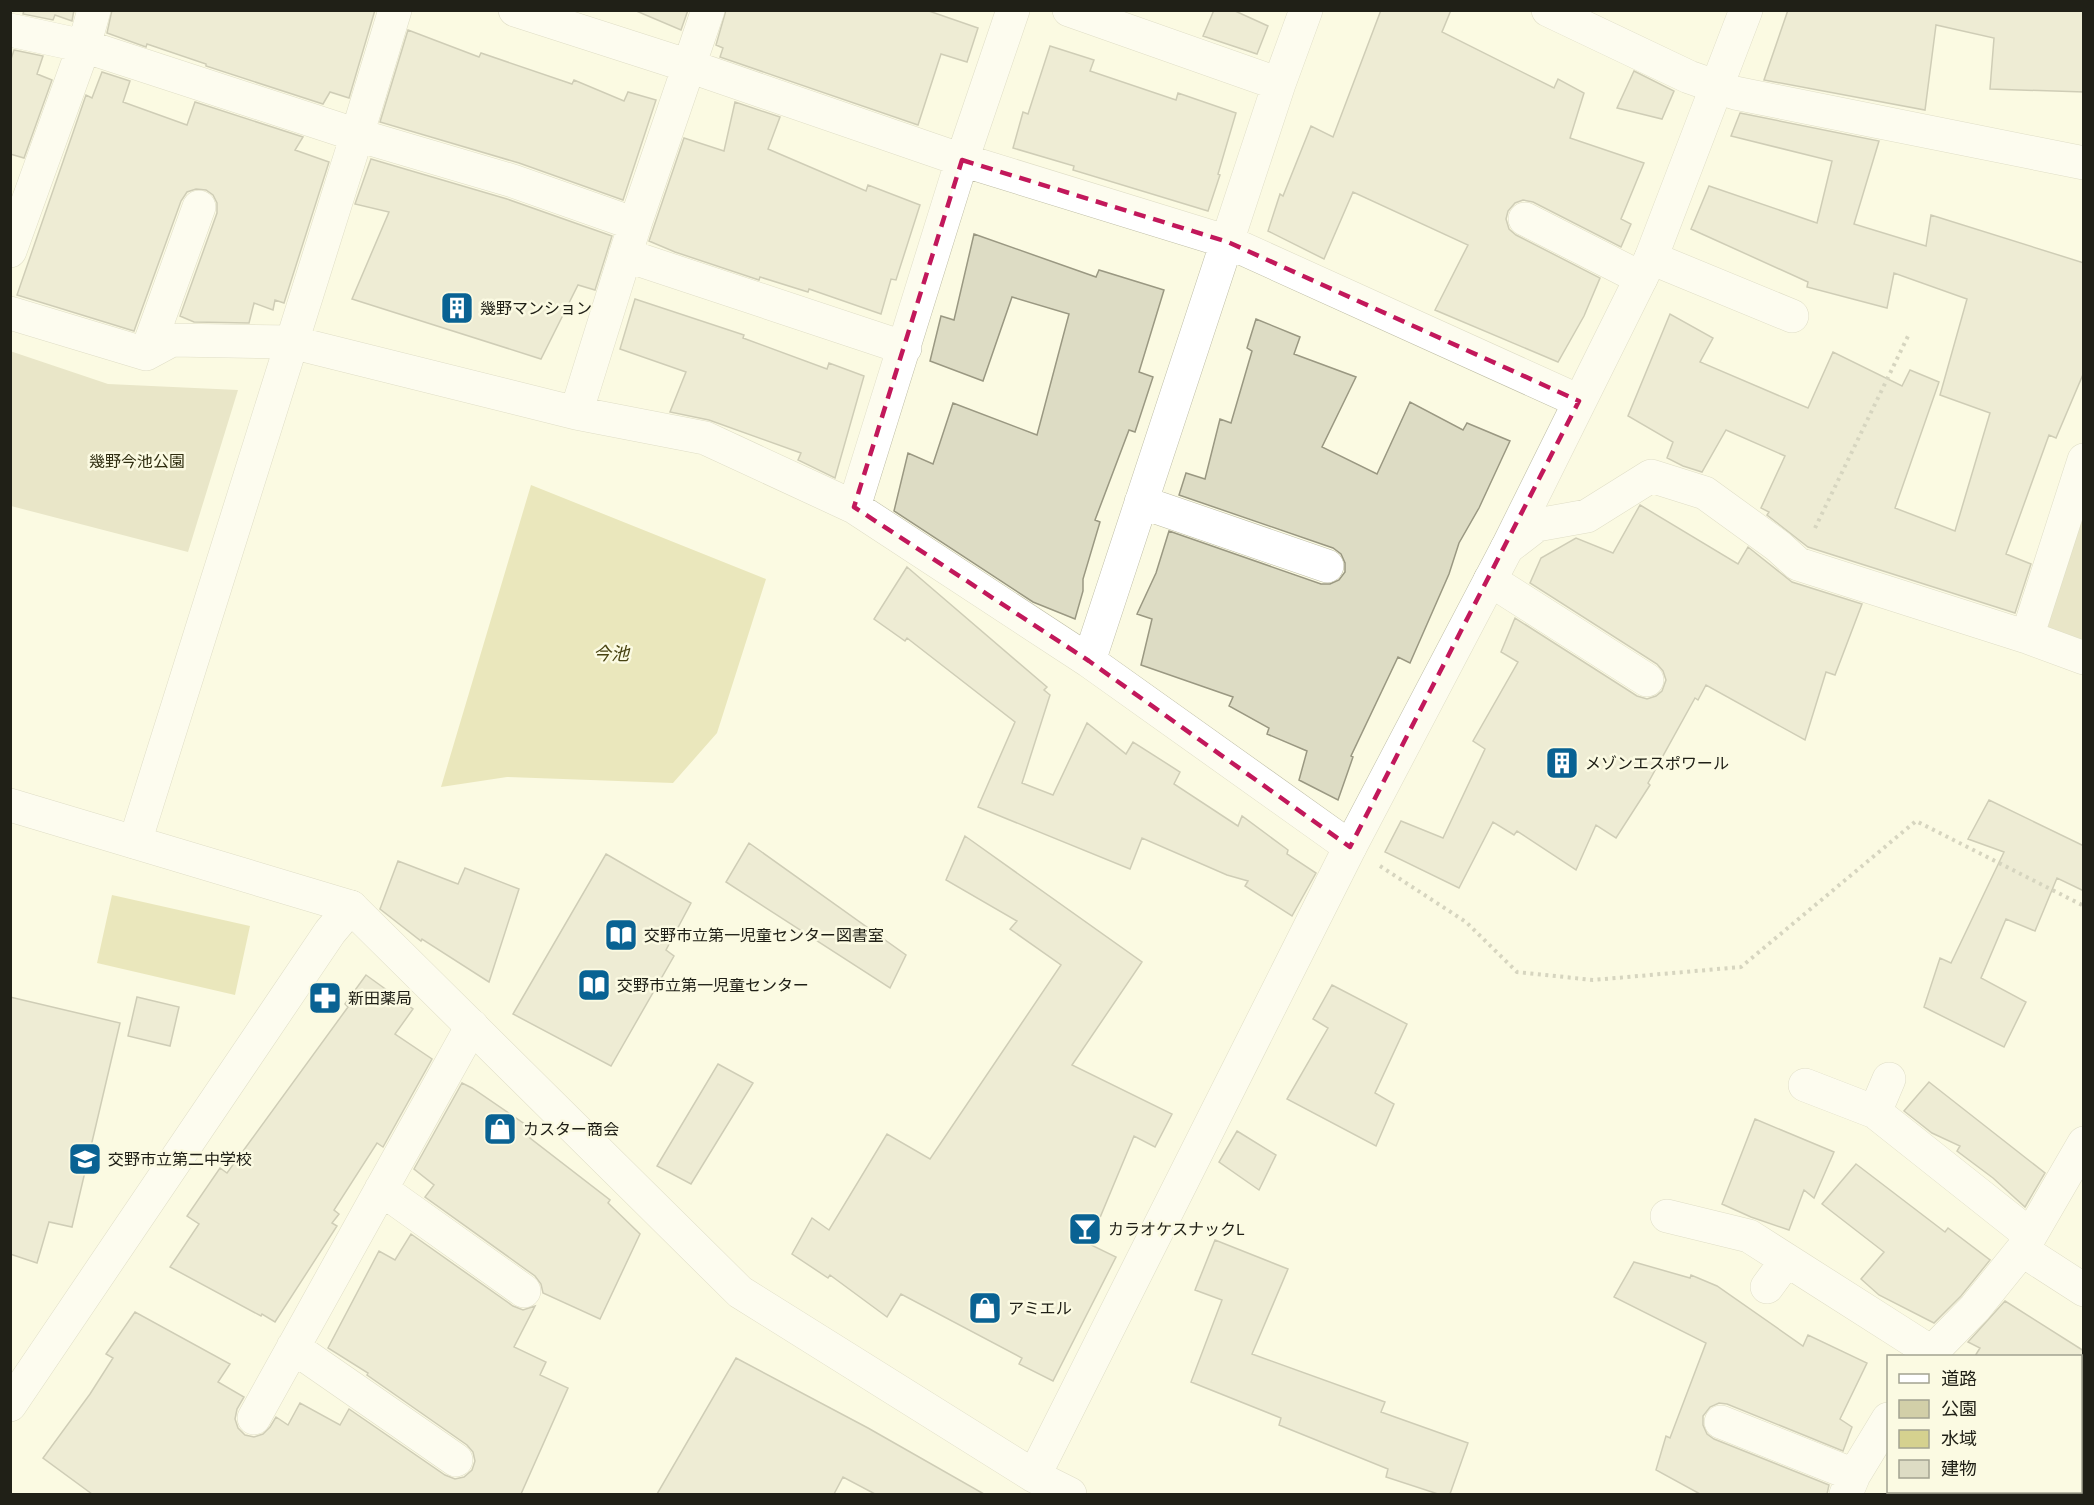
<svg xmlns="http://www.w3.org/2000/svg" width="2094" height="1505" viewBox="0 0 2094 1505" font-family="Figtree,'Noto Sans JP',sans-serif">
<rect width="100%" height="100%" fill="#fbfae2"/>
<path fill="#d2cfa8" d="M 10,351 L 108,384 L 238,390 L 188,552 L 11,506 Z
M 2083,474 L 2083,659 L 2027,637 Z"/>
<path fill="#d5d18f" d="M 531,485 L 766,579 L 717,733 L 673,783 L 507,777 L 441,787 Z
M 112,895 L 250,926 L 235,995 L 97,963 Z"/>
<path fill="#dddcc4" stroke="#9a9882" stroke-width="1.5" d="M 24,10 L 74,10 L 72,21 L 55,15 L 53,20 L 23,14 Z
M 112,10 L 375,10 L 349,98 L 330,92 L 323,104 L 206,66 L 206,64 L 147,44 L 146,47 L 107,33 Z
M 634,10 L 688,10 L 681,30 Z
M 726,10 L 926,10 L 978,28 L 967,62 L 941,54 L 918,125 L 720,57 L 723,48 L 716,45 Z
M 1214,10 L 1233,10 L 1268,26 L 1257,54 L 1203,36 Z
M 1381,10 L 1451,10 L 1442,32 L 1554,88 L 1558,79 L 1584,93 L 1570,138 L 1644,163 L 1621,219 L 1631,224 L 1621,247 L 1533,202 L 1523,200 L 1515,203 L 1508,211 L 1506,219 L 1509,229 L 1516,235 L 1600,278 L 1584,316 L 1558,362 L 1435,310 L 1468,245 L 1353,192 L 1324,259 L 1268,231 L 1280,194 L 1283,196 L 1311,126 L 1333,137 Z
M 1788,10 L 2084,10 L 2084,92 L 1990,89 L 1994,38 L 1936,25 L 1925,110 L 1764,80 Z
M 408,30 L 479,57 L 481,53 L 572,84 L 574,80 L 624,101 L 628,92 L 656,100 L 623,200 L 519,163 L 380,122 Z
M 1050,46 L 1094,60 L 1090,71 L 1176,100 L 1178,93 L 1236,113 L 1218,174 L 1220,175 L 1208,211 L 1073,170 L 1074,166 L 1013,148 L 1023,112 L 1028,114 Z
M 14,50 L 43,56 L 37,74 L 52,80 L 24,158 L 10,154 L 10,62 Z
M 1634,71 L 1674,91 L 1662,119 L 1617,108 Z
M 102,72 L 130,81 L 123,102 L 187,125 L 195,102 L 303,137 L 295,150 L 329,162 L 284,303 L 275,300 L 273,310 L 254,303 L 249,323 L 194,322 L 180,316 L 217,213 L 217,203 L 213,195 L 206,190 L 196,189 L 187,192 L 181,201 L 134,331 L 17,295 L 86,95 L 92,98 Z
M 735,102 L 780,117 L 768,149 L 866,191 L 868,185 L 920,205 L 896,280 L 891,279 L 881,314 L 809,289 L 808,292 L 760,277 L 759,280 L 675,252 L 649,241 L 684,138 L 724,151 Z
M 1740,113 L 1879,141 L 1854,224 L 1926,246 L 1931,215 L 2084,263 L 2084,372 L 2056,438 L 2049,435 L 2006,554 L 2031,564 L 2015,613 L 1808,547 L 1767,515 L 1769,512 L 1761,508 L 1785,456 L 1726,430 L 1702,472 L 1683,466 L 1667,458 L 1673,442 L 1628,416 L 1670,314 L 1713,338 L 1700,362 L 1808,408 L 1833,352 L 1902,386 L 1910,370 L 1939,382 L 1895,508 L 1955,531 L 1990,413 L 1940,395 L 1967,299 L 1894,273 L 1887,308 L 1807,287 L 1808,282 L 1691,229 L 1709,186 L 1817,223 L 1832,161 L 1731,136 Z
M 371,159 L 507,199 L 612,236 L 595,290 L 578,285 L 541,359 L 352,299 L 389,212 L 355,204 Z
M 974,234 L 1096,277 L 1099,270 L 1164,290 L 1139,372 L 1153,377 L 1135,432 L 1129,430 L 1095,520 L 1100,522 L 1083,579 L 1083,591 L 1075,619 L 1033,602 L 894,511 L 908,453 L 933,464 L 953,403 L 1037,435 L 1069,314 L 1012,297 L 983,381 L 930,361 L 941,316 L 954,320 Z
M 635,299 L 744,335 L 743,338 L 827,369 L 829,363 L 864,376 L 835,478 L 798,460 L 801,453 L 709,420 L 670,412 L 686,372 L 620,349 Z
M 1256,319 L 1300,337 L 1294,354 L 1356,377 L 1322,447 L 1377,474 L 1410,402 L 1463,430 L 1467,423 L 1510,441 L 1479,508 L 1459,543 L 1449,574 L 1410,663 L 1398,657 L 1351,756 L 1353,757 L 1338,800 L 1299,780 L 1307,751 L 1267,734 L 1269,728 L 1229,706 L 1233,697 L 1141,665 L 1152,619 L 1137,614 L 1156,573 L 1169,531 L 1321,584 L 1330,584 L 1339,580 L 1345,572 L 1345,563 L 1341,554 L 1333,548 L 1179,495 L 1186,473 L 1205,479 L 1220,419 L 1231,423 L 1252,351 L 1247,348 Z
M 1640,505 L 1738,564 L 1748,547 L 1792,582 L 1862,604 L 1835,675 L 1826,672 L 1805,740 L 1706,685 L 1698,700 L 1695,698 L 1648,783 L 1650,785 L 1616,838 L 1596,825 L 1576,870 L 1517,831 L 1514,835 L 1493,822 L 1459,888 L 1385,852 L 1401,821 L 1443,838 L 1485,749 L 1473,741 L 1518,662 L 1501,652 L 1515,618 L 1637,696 L 1647,699 L 1656,696 L 1662,691 L 1666,680 L 1663,671 L 1657,664 L 1530,583 L 1541,558 L 1576,538 L 1613,553 Z
M 907,567 L 1047,687 L 1044,690 L 1050,695 L 1022,783 L 1053,795 L 1087,723 L 1126,754 L 1133,742 L 1180,772 L 1174,784 L 1238,826 L 1242,816 L 1288,850 L 1287,854 L 1316,873 L 1292,916 L 1245,886 L 1248,881 L 1227,875 L 1142,838 L 1130,869 L 978,807 L 1015,722 L 907,638 L 905,641 L 874,619 Z
M 1989,800 L 2084,846 L 2084,891 L 2057,878 L 2035,931 L 2006,919 L 1981,978 L 2026,1002 L 2004,1047 L 1924,1007 L 1940,958 L 1951,963 L 2004,852 L 1968,839 Z
M 965,836 L 1142,962 L 1072,1065 L 1172,1114 L 1155,1147 L 1134,1136 L 1089,1244 L 1116,1257 L 1053,1381 L 1019,1364 L 1022,1358 L 901,1294 L 887,1317 L 830,1275 L 828,1278 L 792,1254 L 812,1218 L 829,1230 L 887,1134 L 930,1159 L 1061,965 L 1010,929 L 1017,921 L 946,880 Z
M 749,843 L 906,955 L 890,988 L 726,882 Z
M 606,854 L 691,903 L 666,950 L 674,956 L 611,1066 L 513,1014 Z
M 398,861 L 458,884 L 465,868 L 519,889 L 489,982 L 422,939 L 421,941 L 380,909 Z
M 366,975 L 413,1009 L 395,1034 L 432,1059 L 383,1147 L 377,1143 L 334,1210 L 339,1214 L 332,1223 L 337,1226 L 275,1322 L 262,1314 L 261,1316 L 170,1267 L 199,1224 L 187,1216 L 220,1168 L 227,1173 L 348,1007 L 345,1004 Z
M 1332,985 L 1407,1024 L 1375,1093 L 1394,1104 L 1376,1146 L 1287,1099 L 1328,1028 L 1313,1019 Z
M 10,997 L 120,1023 L 72,1227 L 49,1222 L 37,1263 L 10,1254 Z
M 137,997 L 179,1007 L 170,1046 L 128,1036 Z
M 718,1064 L 753,1083 L 691,1184 L 657,1166 Z
M 1929,1082 L 2045,1173 L 2025,1207 L 1993,1178 L 1957,1151 L 1960,1146 L 1932,1133 L 1904,1111 Z
M 462,1083 L 472,1088 L 535,1131 L 530,1138 L 610,1200 L 608,1203 L 640,1234 L 600,1319 L 543,1293 L 541,1284 L 535,1276 L 425,1197 L 434,1185 L 414,1169 Z
M 1755,1119 L 1834,1152 L 1814,1198 L 1804,1190 L 1789,1230 L 1751,1217 L 1722,1204 Z
M 1237,1131 L 1276,1155 L 1259,1190 L 1219,1162 Z
M 1856,1164 L 1945,1232 L 1948,1228 L 1990,1260 L 1961,1296 L 1934,1323 L 1879,1295 L 1861,1279 L 1884,1252 L 1822,1204 Z
M 411,1234 L 513,1306 L 523,1310 L 535,1306 L 514,1347 L 546,1362 L 540,1375 L 568,1388 L 521,1494 L 92,1494 L 43,1458 L 90,1394 L 113,1358 L 106,1354 L 135,1312 L 230,1364 L 218,1382 L 244,1397 L 237,1409 L 235,1419 L 238,1428 L 245,1435 L 254,1437 L 263,1434 L 270,1427 L 276,1417 L 288,1425 L 300,1403 L 340,1425 L 349,1409 L 445,1475 L 455,1479 L 464,1477 L 472,1470 L 475,1461 L 473,1452 L 467,1445 L 367,1375 L 368,1373 L 328,1348 L 379,1251 L 395,1260 Z
M 1215,1240 L 1288,1269 L 1252,1354 L 1385,1402 L 1381,1412 L 1468,1443 L 1450,1494 L 1438,1494 L 1386,1477 L 1388,1469 L 1279,1425 L 1281,1418 L 1191,1382 L 1222,1300 L 1195,1290 Z
M 1634,1262 L 1690,1278 L 1691,1275 L 1717,1286 L 1803,1346 L 1808,1335 L 1867,1363 L 1840,1419 L 1852,1427 L 1843,1451 L 1727,1404 L 1719,1403 L 1710,1407 L 1703,1416 L 1703,1425 L 1707,1434 L 1714,1439 L 1829,1485 L 1827,1494 L 1700,1494 L 1656,1470 L 1666,1436 L 1670,1438 L 1706,1343 L 1614,1297 Z
M 2005,1301 L 2084,1351 L 2084,1356 L 1975,1356 L 1980,1348 L 1968,1342 Z
M 736,1358 L 868,1428 L 984,1494 L 875,1494 L 843,1477 L 834,1494 L 657,1494 Z"/>
<g fill="none" stroke-linecap="round" stroke-linejoin="round">
<g stroke="#bebda6" stroke-width="34">
<path id="street" d="M 515,10 L 689,66 L 962,160 L 1228,242 L 1579,401
M 1013,10 L 962,160 L 854,507 L 1089,661
M 1069,10 L 1279,84
M 1306,10 L 1279,84 L 1089,661 L 1350,847
M 1548,10 L 1689,77 L 1735,93 L 2084,163
M 10,30 L 84,46 L 357,135 L 395,10
M 1525,219 L 1641,278
M 10,251 L 84,46 L 94,10
M 625,255 L 905,348
M 1651,258 L 1792,316
M 10,313 L 146,354 L 172,340 L 291,342 L 576,413 L 705,438 L 854,507
M 146,354 L 199,207
M 576,413 L 635,224 L 708,10
M 1141,502 L 1327,566
M 1507,548 L 1537,525 L 1587,516 L 1651,476 L 1705,493 L 1778,546 L 1798,564 L 2027,637 L 2084,658
M 1490,580 L 1647,680
M 2027,637 L 2084,460
M 135,842 L 357,135 L 513,181 L 635,224
M 1805,1085 L 1875,1112 L 2030,1235
M 1875,1112 L 1889,1079
M 381,1189 L 524,1291
M 1667,1216 L 1749,1236 L 1931,1352
M 2022,1250 L 2084,1290
M 1767,1287 L 1786,1261
M 293,1347 L 456,1460
M 1928,1356 L 1975,1308 L 2022,1250 L 2084,1143
M 10,1405 L 330,932 L 351,907
M 254,1418 L 472,1026
M 1721,1422 L 1854,1475
M 1846,1494 L 1854,1475 L 1888,1419"/>
</g>
<g stroke="#bebda6" stroke-width="34">
<path id="secondary" d="M 10,805 L 351,907 L 740,1292 L 1034,1476
M 1070,1494 L 1034,1476 L 1350,847 L 1507,548 L 1651,258 L 1746,10"/>
</g>
<path stroke="#a9a896" stroke-width="4" stroke-dasharray="3 4.5" stroke-linecap="butt" d="M 1815,528 L 1908,336
M 1380,866 L 1466,922 L 1517,972 L 1593,980 L 1741,967 L 1916,821 L 2084,906"/>
<use href="#street" stroke="#fff" stroke-width="33"/>
<use href="#secondary" stroke="#fff" stroke-width="33"/>
</g>
<path d="M0 0H2094V1505H0ZM 962,160 L 1228,242 L 1579,401 L 1350,847 L 1089,661 L 854,507 Z" fill="#fbfae2" fill-opacity=".55" fill-rule="evenodd"/>
<path fill="none" stroke="#c2185b" stroke-width="4.5" stroke-dasharray="12 8" stroke-linejoin="round" d="M 962,160 L 1228,242 L 1579,401 L 1350,847 L 1089,661 L 854,507 Z"/>
<defs>
<g id="building-square" transform="scale(1.725)"><rect x="-9" y="-9" width="18" height="18" rx="4" fill="#096293" stroke="#fbfae2"/><path d="M-4-6H4V6H1V3H-1V6H-4ZM-2.5-4.3h1.7v1.8h-1.7ZM.8-4.3h1.7v1.8H.8ZM-2.5-1h1.7V.8h-1.7ZM.8-1h1.7V.8H.8Z" fill="#fff"/></g>
<g id="library-square" transform="scale(1.725)"><rect x="-9" y="-9" width="18" height="18" rx="4" fill="#096293" stroke="#fbfae2"/><path d="M-6-4Q-3-5.5-.7-3.5V5Q-3 3-6 4ZM6-4Q3-5.5 .7-3.5V5Q3 3 6 4Z" fill="#fff"/></g>
<g id="pharmacy-square" transform="scale(1.725)"><rect x="-9" y="-9" width="18" height="18" rx="4" fill="#096293" stroke="#fbfae2"/><path d="M-2-6h4v4h4v4h-4v4h-4v-4h-4v-4h4Z" fill="#fff"/></g>
<g id="shop-square" transform="scale(1.725)"><rect x="-9" y="-9" width="18" height="18" rx="4" fill="#096293" stroke="#fbfae2"/><path d="M-5-2.5h2.3a2.7 3.5 0 0 1 5.4 0H5L5.5 6h-11ZM-1.5-2.5h3a1.5 2.3 0 0 0-3 0Z" fill="#fff"/></g>
<g id="school-square" transform="scale(1.725)"><rect x="-9" y="-9" width="18" height="18" rx="4" fill="#096293" stroke="#fbfae2"/><path d="M0-5L7-2L0 1L-7-2ZM-4 1L0 2.5L4 1V4Q0 6-4 4Z" fill="#fff"/></g>
<g id="bar-square" transform="scale(1.725)"><rect x="-9" y="-9" width="18" height="18" rx="4" fill="#096293" stroke="#fbfae2"/><path d="M-6-5H6L.8 .8V4.5H3.5V6h-7V4.5H-.8V.8Z" fill="#fff"/></g>
</defs>
<g fill-rule="evenodd">
<use href="#building-square" x="457" y="308"/>
<use href="#building-square" x="1562" y="763"/>
<use href="#library-square" x="621" y="935"/>
<use href="#library-square" x="594" y="985"/>
<use href="#pharmacy-square" x="325" y="998"/>
<use href="#shop-square" x="500" y="1129"/>
<use href="#school-square" x="85" y="1159"/>
<use href="#bar-square" x="1085" y="1229"/>
<use href="#shop-square" x="985" y="1308"/>
</g>
<g text-anchor="middle" dominant-baseline="central" stroke-width="5" stroke-linejoin="round" paint-order="stroke">
<g font-size="16" fill="#202017" stroke="#fbfae2" text-anchor="start">
<text x="480" y="308">幾野マンション</text>
<text x="1585" y="763">メゾンエスポワール</text>
<text x="644" y="935">交野市立第一児童センター図書室</text>
<text x="617" y="985">交野市立第一児童センター</text>
<text x="348" y="998">新田薬局</text>
<text x="523" y="1129">カスター商会</text>
<text x="108" y="1159">交野市立第二中学校</text>
<text x="1108" y="1229">カラオケスナックL</text>
<text x="1008" y="1308">アミエル</text>
</g>
<g font-size="16" fill="#2f2d10" stroke="#fbfae2">
<text x="137" y="461">幾野今池公園</text>
</g>
<g font-size="18" font-style="italic" fill="#474210" stroke="#fbfae2">
<text x="611" y="654">今池</text>
</g>
</g>
<rect width="2094" height="1505" fill="none" stroke="#202017" stroke-width="24"/>
<rect x="1887" y="1355" width="195" height="138" fill="#fbfae2" stroke="#a3a391" stroke-width="1.5"/>
<rect x="1899" y="1374" width="30" height="9" fill="#ffffff" stroke="#a3a391" stroke-width="1.5"/>
<text x="1941" y="1385" font-size="18" fill="#202017">道路</text>
<rect x="1899" y="1400" width="30" height="18" fill="#d2cfa8" stroke="#a3a391" stroke-width="1.5"/>
<text x="1941" y="1415" font-size="18" fill="#202017">公園</text>
<rect x="1899" y="1430" width="30" height="18" fill="#d5d18f" stroke="#a3a391" stroke-width="1.5"/>
<text x="1941" y="1445" font-size="18" fill="#202017">水域</text>
<rect x="1899" y="1460" width="30" height="18" fill="#dddcc4" stroke="#a3a391" stroke-width="1.5"/>
<text x="1941" y="1475" font-size="18" fill="#202017">建物</text>
</svg>
